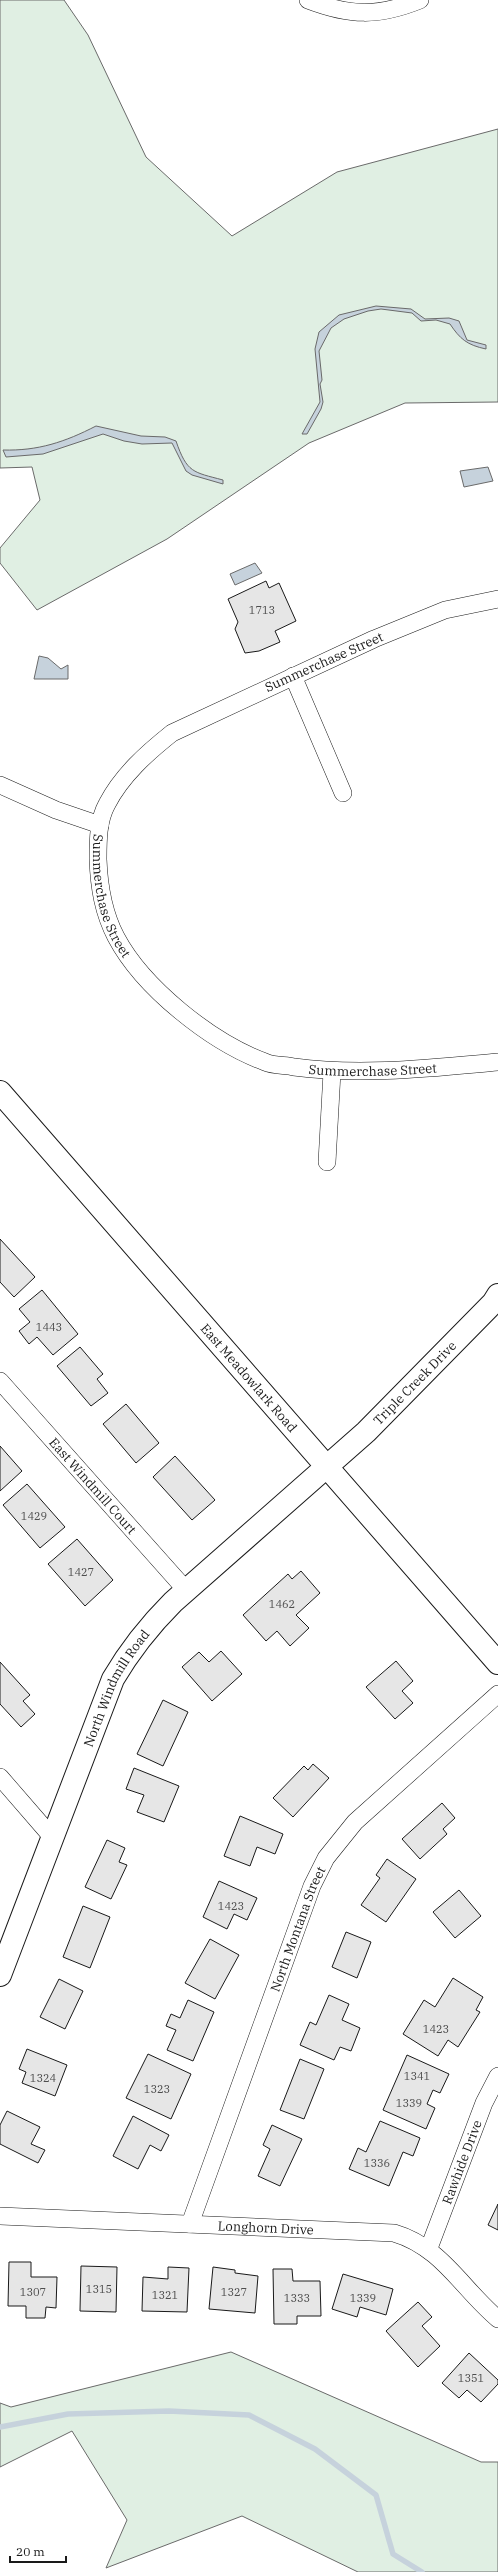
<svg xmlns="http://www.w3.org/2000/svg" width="498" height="2572" viewBox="0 0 498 2572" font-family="'IBM Plex Serif',serif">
<rect width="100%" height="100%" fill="#fff"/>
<path fill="#e0efe3" stroke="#6a6a6a" d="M 0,0 L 64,0 L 88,35 L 146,157 L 232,236 L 337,172 L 498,129 L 498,402 L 405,403 L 309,443 L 167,539 L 37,610 L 0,563 L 0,548 L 40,500 L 32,467 L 0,468 Z
M 231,2352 L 481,2462 L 498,2462 L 498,2572 L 358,2572 L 242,2516 L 106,2568 L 127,2520 L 72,2431 L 0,2467 L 0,2403 L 11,2407 Z"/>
<path fill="#c6d2dc" stroke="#6a6a6a" d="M 376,306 L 411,309 L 425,319 L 449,318 L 459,321 L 467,340 L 486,345 L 486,349 C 467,345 460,339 450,324 L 436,320 L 421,321 L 412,313 L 381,309 L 368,311 L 344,319 L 331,328 L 319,351 L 322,380 L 320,384 L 323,402 L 321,409 L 307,434 L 302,434 L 320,402 L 315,349 L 319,332 L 339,315 Z
M 96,426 L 141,436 L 165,437 L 176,441 C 187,473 193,472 223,480 L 223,484 L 192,475 L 186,471 L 172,443 L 142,444 L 124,441 L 103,434 L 43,454 L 6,457 L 3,450 C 38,451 65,442 96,426 Z
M 488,467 L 493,481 L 464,487 L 460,471 Z
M 255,563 L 262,573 L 235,585 L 230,574 Z
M 39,656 L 48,658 L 61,669 L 68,665 L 68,679 L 34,679 Z"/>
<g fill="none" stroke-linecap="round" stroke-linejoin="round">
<path stroke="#c6d2dc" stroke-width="5.5" d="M 0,2427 L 68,2414 L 169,2411 L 249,2415 L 315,2449 L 376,2495 L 393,2554 L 422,2572"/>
</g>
<path fill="#e6e6e6" stroke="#1a1a1a" d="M 266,581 L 269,588 L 279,583 L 296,621 L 275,631 L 280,642 L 259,651 L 245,653 L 235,629 L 238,622 L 228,599 Z
M 0,1239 L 35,1277 L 14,1297 L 0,1282 Z
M 42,1290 L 78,1334 L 53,1355 L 37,1337 L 29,1344 L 19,1331 L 30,1322 L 19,1309 Z
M 80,1347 L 103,1374 L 97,1379 L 108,1393 L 91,1406 L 57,1366 Z
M 126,1404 L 159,1443 L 136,1463 L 103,1424 Z
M 0,1446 L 22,1471 L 0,1491 Z
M 175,1456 L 215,1500 L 192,1520 L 153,1477 Z
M 27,1484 L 65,1527 L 40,1548 L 3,1505 Z
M 77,1539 L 113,1580 L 85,1606 L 48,1564 Z
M 301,1571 L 320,1593 L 296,1615 L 309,1628 L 290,1646 L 277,1631 L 266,1641 L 243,1615 L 288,1574 L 292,1579 Z
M 221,1651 L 242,1674 L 212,1701 L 182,1667 L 199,1652 L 209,1662 Z
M 396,1661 L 413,1681 L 402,1691 L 413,1703 L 395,1719 L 366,1687 Z
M 0,1662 L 30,1695 L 23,1701 L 35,1714 L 21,1727 L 0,1704 Z
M 163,1700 L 188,1712 L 163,1766 L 137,1754 Z
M 313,1764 L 329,1778 L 293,1817 L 273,1798 L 304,1766 L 308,1770 Z
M 134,1768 L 179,1786 L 164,1822 L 137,1812 L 144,1795 L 126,1789 Z
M 442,1803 L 455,1818 L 443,1829 L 447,1834 L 420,1859 L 402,1839 Z
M 240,1816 L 283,1834 L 275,1854 L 257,1847 L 250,1866 L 224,1856 Z
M 107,1840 L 125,1848 L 119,1862 L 127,1865 L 111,1899 L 85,1887 Z
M 387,1859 L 416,1879 L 386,1922 L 361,1905 L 380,1878 L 376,1875 Z
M 219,1881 L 257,1898 L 247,1920 L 234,1914 L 227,1929 L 203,1917 Z
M 459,1890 L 481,1916 L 455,1938 L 433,1912 Z
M 83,1906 L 110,1917 L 90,1968 L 63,1957 Z
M 346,1932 L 371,1942 L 357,1978 L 332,1967 Z
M 210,1939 L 239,1955 L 215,1999 L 185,1983 Z
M 453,1978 L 483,1997 L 476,2010 L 480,2012 L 458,2047 L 448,2040 L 438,2056 L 403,2034 L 424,2000 L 435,2007 Z
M 59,1979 L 83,1991 L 65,2029 L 40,2017 Z
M 329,1995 L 349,2004 L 342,2020 L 360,2028 L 351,2051 L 340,2047 L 334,2060 L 300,2045 L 310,2022 L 316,2025 Z
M 188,2000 L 214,2012 L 193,2061 L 167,2050 L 176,2030 L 166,2026 L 171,2014 L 180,2018 Z
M 27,2049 L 67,2065 L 55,2096 L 22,2083 L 26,2072 L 19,2069 Z
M 148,2054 L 191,2074 L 171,2119 L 126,2098 Z
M 407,2055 L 449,2074 L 440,2093 L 433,2090 L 427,2104 L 435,2108 L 426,2129 L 383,2110 Z
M 300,2059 L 324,2069 L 304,2119 L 280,2110 Z
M 7,2111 L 40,2127 L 31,2144 L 45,2150 L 38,2163 L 0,2144 L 0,2125 Z
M 133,2116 L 169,2135 L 161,2151 L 150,2145 L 138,2169 L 113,2156 Z
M 380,2121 L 420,2138 L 413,2156 L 403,2152 L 389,2186 L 349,2169 L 358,2148 L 366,2152 Z
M 272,2125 L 302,2139 L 280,2186 L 258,2176 L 270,2149 L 263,2145 Z
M 498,2204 L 498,2230 L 488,2225 Z
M 9,2262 L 31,2262 L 31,2277 L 57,2277 L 56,2308 L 46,2307 L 45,2318 L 26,2318 L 26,2306 L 8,2306 Z
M 81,2266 L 117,2267 L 116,2312 L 80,2311 Z
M 168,2267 L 189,2268 L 187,2312 L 142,2311 L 143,2277 L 168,2279 Z
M 213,2267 L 235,2270 L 235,2273 L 258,2276 L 255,2313 L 209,2309 Z
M 273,2269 L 292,2269 L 293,2281 L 320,2281 L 321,2316 L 297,2316 L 297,2324 L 274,2324 Z
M 343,2274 L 393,2289 L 386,2315 L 360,2307 L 357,2317 L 332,2309 Z
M 418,2302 L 432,2317 L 422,2326 L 440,2346 L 418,2367 L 386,2331 Z
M 469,2353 L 498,2380 L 498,2384 L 481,2402 L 467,2390 L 459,2398 L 442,2383 Z"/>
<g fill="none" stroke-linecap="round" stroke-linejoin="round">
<g stroke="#1a1a1a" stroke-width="18">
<g id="street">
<path d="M 308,0 C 350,16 378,17 420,0"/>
<path id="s1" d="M 498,599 L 445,610 L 374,639 L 172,733 C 147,753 122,775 107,804 C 98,820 98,841 98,859 C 99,887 103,912 116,937 C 143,988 211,1042 265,1062 C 274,1066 285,1065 294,1067 C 361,1076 431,1068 498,1062"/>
<path d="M 293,676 L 343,793"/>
<path d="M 0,785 L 56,810 L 100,825"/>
<path d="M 327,1162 L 332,1072"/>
<path id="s2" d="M 0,1381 L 186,1590"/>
<path d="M 0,1777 L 52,1837"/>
<path id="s3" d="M 0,2216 L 394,2233 C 442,2247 462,2289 498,2319"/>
<path id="s4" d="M 190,2224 L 312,1886 L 326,1858 L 355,1822 L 498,1694"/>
<path id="s5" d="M 429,2248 L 484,2103 L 498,2076"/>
</g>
</g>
<g stroke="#1a1a1a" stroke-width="24">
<g id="secondary">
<path id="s6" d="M 0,1092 L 498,1663"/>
<path id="s7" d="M 0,1975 L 113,1679 C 130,1650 149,1626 173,1602 L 366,1432 L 493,1303 L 498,1295"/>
</g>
</g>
<use href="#street" stroke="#fff" stroke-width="17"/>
<use href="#secondary" stroke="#fff" stroke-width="22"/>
</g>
<g text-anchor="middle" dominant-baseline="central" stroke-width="3" stroke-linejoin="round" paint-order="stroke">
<g font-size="11" fill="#4d4d4d">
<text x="262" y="610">1713</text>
<text x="49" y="1327">1443</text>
<text x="34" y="1516">1429</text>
<text x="81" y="1572">1427</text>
<text x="282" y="1604">1462</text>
<text x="231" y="1906">1423</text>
<text x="436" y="2029">1423</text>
<text x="417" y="2076">1341</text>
<text x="43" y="2078">1324</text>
<text x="157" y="2089">1323</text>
<text x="409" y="2103">1339</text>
<text x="377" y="2163">1336</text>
<text x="99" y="2289">1315</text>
<text x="33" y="2292">1307</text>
<text x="234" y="2292">1327</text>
<text x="165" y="2295">1321</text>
<text x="297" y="2298">1333</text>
<text x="363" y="2298">1339</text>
<text x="471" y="2378">1351</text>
</g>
<g font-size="13" fill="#1a1a1a" stroke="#fff">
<text transform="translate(324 662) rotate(-24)">Summerchase Street</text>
<text stroke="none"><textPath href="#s1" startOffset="546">Summerchase Street</textPath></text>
<text stroke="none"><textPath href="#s1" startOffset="894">Summerchase Street</textPath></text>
<text stroke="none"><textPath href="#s6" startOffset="379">East Meadowlark Road</textPath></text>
<text stroke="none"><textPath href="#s7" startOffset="741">Triple Creek Drive</textPath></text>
<text stroke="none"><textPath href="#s2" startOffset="140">East Windmill Court</textPath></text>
<text stroke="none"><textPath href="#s7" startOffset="310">North Windmill Road</textPath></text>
<text stroke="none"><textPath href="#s4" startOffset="314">North Montana Street</textPath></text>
<text stroke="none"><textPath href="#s5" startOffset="92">Rawhide Drive</textPath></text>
<text stroke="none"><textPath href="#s3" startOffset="266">Longhorn Drive</textPath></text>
</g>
</g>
<path d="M10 2556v6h56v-6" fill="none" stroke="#1a1a1a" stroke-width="2"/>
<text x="16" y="2556" font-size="12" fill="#1a1a1a" stroke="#ffffff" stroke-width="3" paint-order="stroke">20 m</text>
</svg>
